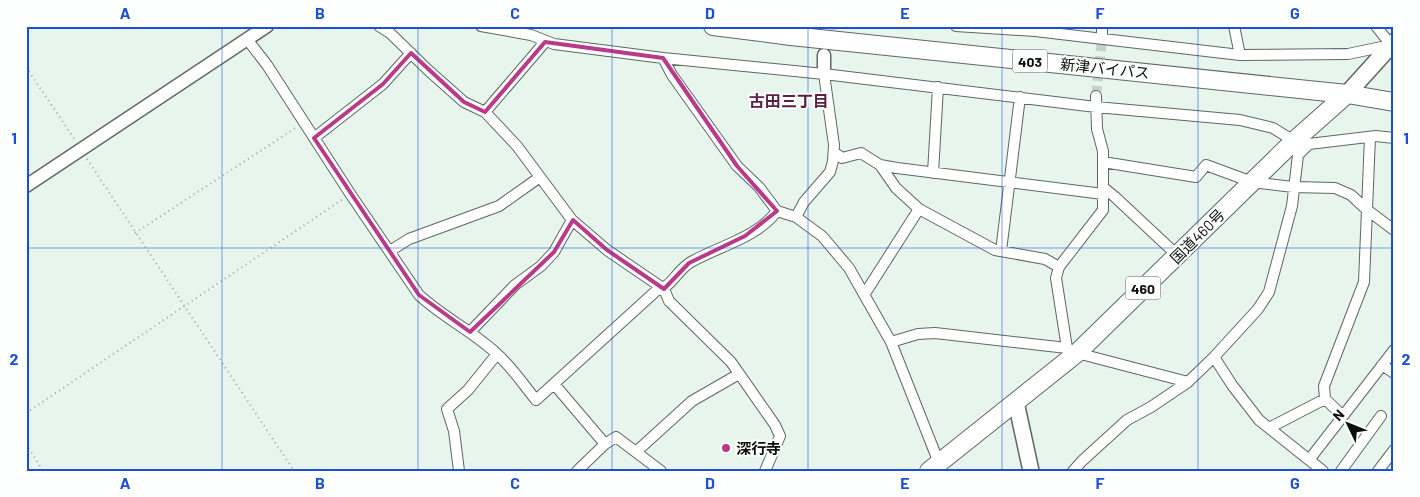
<svg xmlns="http://www.w3.org/2000/svg" width="1420" height="497" viewBox="0 0 1420 497" font-family="Barlow,'Noto Sans JP',sans-serif">
<rect width="100%" height="100%" fill="#e7f5ec"/>
<g fill="none" stroke-linecap="round" stroke-linejoin="round">
<path stroke="#c6d2ca" stroke-width="10" stroke-dasharray="10 5" stroke-linecap="butt" d="M 1096,96 L 1102,39"/>
<path stroke="#c6d2ca" stroke-width="12" stroke-dasharray="12 6" stroke-linecap="butt" d="M 826,47 L 830,26"/>
<g stroke="#5c6962" stroke-width="12">
<path id="minor" d="M 379,26 L 390,33 L 428,70 L 464,102 L 485,112 L 517,146 L 572,220 L 607,250 L 664,289 L 669,301 L 731,362 L 775,425 L 780,436 L 765,471
M 481,26 L 531,35 L 554,44 L 663,58 L 824,74 L 1096,107 L 1240,120 L 1273,128 L 1294,141
M 956,26 L 1035,31 L 1240,55 L 1348,54 L 1391,45 L 1376,26
M 1234,26 L 1240,55
M 247,39 L 267,65 L 351,195 L 419,295 C 443,317 472,331 496,353 C 511,366 523,384 536,400 L 656,291 C 672,287 677,270 691,262 C 719,246 757,238 777,211
M 1102,39 L 1102,26
M 663,58 L 672,75 L 737,166 L 759,187 L 777,211 L 796,217 L 822,236 L 849,268 L 891,342 L 939,463
M 485,112 L 545,42
M 314,138 L 383,84 L 411,53
M 834,152 L 842,158 L 861,153 L 880,165 L 897,168 L 1103,194
M 1103,162 L 1196,177 L 1206,165 L 1252,182 L 1293,187 L 1335,188 L 1351,195 L 1366,209 L 1394,230
M 880,165 L 896,188 L 919,209 L 995,250 L 1045,259 L 1059,267
M 933,173 L 938,87
M 1104,188 L 1115,197 L 1178,256
M 796,217 L 804,202 L 830,172 L 833,161 L 834,145 L 824,74
M 390,251 L 409,239 L 499,206 L 540,177
M 1001,251 L 1020,97
M 864,295 L 919,209
M 470,332 L 515,285 L 541,266 L 554,252 L 572,220
M 891,342 L 918,334 L 935,333 L 1067,348 L 1077,353 L 1188,382
M 1067,348 L 1056,278 L 1059,267 L 1103,210 L 1103,151 L 1097,129 L 1096,96
M 1214,357 L 1232,385 L 1259,420 L 1323,471
M 1382,365 L 1394,373
M 554,384 L 605,444
M 1325,399 L 1324,386 L 1364,282 L 1370,137
M 1269,428 L 1325,399 L 1343,416
M 637,451 L 692,401 L 739,374
M 1309,460 L 1394,350
M 459,471 L 454,431 L 447,409 L 468,390 L 497,354
M 577,471 L 605,444 L 616,437 L 661,471
M 1073,471 L 1082,461 L 1127,420 L 1151,407 L 1188,382 L 1214,357 L 1258,309 L 1269,292 L 1292,206 L 1298,155 L 1309,144 L 1376,136 L 1394,138
M 1341,471 L 1381,416
M 1378,471 L 1394,450"/>
</g>
<g stroke="#5c6962" stroke-width="15">
<path id="tertiary" d="M 824,74 L 824,55
M 26,186 L 267,26"/>
</g>
<g stroke="#5c6962" stroke-width="18">
<path id="secondary" d="M 1016,402 L 1031,471"/>
</g>
<g stroke="#5c6962" stroke-width="19">
<path id="primary" d="M 1347,94 L 1394,42"/>
</g>
<g stroke="#5c6962" stroke-width="20">
<path id="trunk" d="M 713,26 L 791,36 L 1347,94 L 1394,102
M 929,471 L 1077,353 L 1294,141 L 1347,94"/>
</g>
<path stroke="#9ca7a0" stroke-width="2" stroke-dasharray="1 4" stroke-linecap="butt" d="M 26,67 L 75,140
M 87,159 L 294,471
M 135,233 L 297,127
M 26,413 L 343,199
M 26,444 L 43,471"/>
<use href="#minor" stroke="#fff" stroke-width="10"/>
<use href="#tertiary" stroke="#fff" stroke-width="12"/>
<use href="#secondary" stroke="#fff" stroke-width="15"/>
<use href="#primary" stroke="#fff" stroke-width="16"/>
<use href="#trunk" stroke="#fff" stroke-width="18"/>
</g>
<path fill="none" stroke="#b93a88" stroke-width="4" stroke-linejoin="round" d="M 545,42 L 663,58 L 737,166 L 777,211 L 745,236 L 689,263 L 664,289 L 607,250 L 573,220 L 554,252 L 470,332 L 419,295 L 314,138 L 383,84 L 411,53 L 464,102 L 485,112 Z"/>
<path fill="none" stroke="#1d4ed8" stroke-width="1" stroke-opacity="0.55" d="M 222,26 L 222,471M 418,26 L 418,471M 612,26 L 612,471M 808,26 L 808,471M 1002,26 L 1002,471M 1198,26 L 1198,471M 26,248 L 1394,248"/>
<circle fill="#b93a88" stroke="#fcfffd" stroke-width="2" cx="726" cy="448" r="5"/>
<g text-anchor="middle" dominant-baseline="central" stroke-width="4" stroke-linejoin="round" paint-order="stroke">
<g fill="#fcfffd" stroke="#535754" stroke-width="1">
<rect x="1012.5" y="49.5" width="35" height="23" rx="4"/>
<rect x="1125.5" y="276.5" width="35" height="23" rx="4"/>
</g>
<g font-size="14" font-weight="bold" fill="#0a0f0c">
<text x="1030" y="61">403</text>
<text x="1143" y="288">460</text>
</g>
<g font-size="15" fill="#0a0f0c" stroke="#fcfffd">
<text transform="translate(1105 68) rotate(6)">新津バイパス</text>
<text transform="translate(1197 236) rotate(-45)">国道460号</text>
</g>
<g font-size="15" font-weight="bold" fill="#0a0f0c" stroke="#fcfffd" text-anchor="start">
<text x="736" y="448">深行寺</text>
</g>
<g font-size="16" font-weight="bold" fill="#5d2044" stroke="#fcfffd">
<text x="789" y="100">古田三丁目</text>
</g>
</g>
<rect width="1420" height="497" fill="none" stroke="#fcfffd" stroke-width="55"/>
<g transform="translate(1348 424) rotate(313)" stroke="#fcfffd" stroke-width="4" paint-order="stroke">
<path d="M0-4L9 19L0 12L-9 19Z" fill="#0a0f0c"/>
<text y="-8" font-size="14" font-weight="bold" text-anchor="middle" fill="#0a0f0c">N</text>
</g>
<rect x="28" y="28" width="1364" height="442" fill="none" stroke="#1d4ed8" stroke-width="2"/>
<g font-size="16" text-anchor="middle" font-weight="bold" fill="#1d4ed8">
<text x="125" y="19">A</text>
<text x="320" y="19">B</text>
<text x="515" y="19">C</text>
<text x="710" y="19">D</text>
<text x="905" y="19">E</text>
<text x="1100" y="19">F</text>
<text x="1295" y="19">G</text>
<text x="14" y="144">1</text>
<text x="1406" y="144">1</text>
<text x="14" y="365">2</text>
<text x="1406" y="365">2</text>
<text x="125" y="489">A</text>
<text x="320" y="489">B</text>
<text x="515" y="489">C</text>
<text x="710" y="489">D</text>
<text x="905" y="489">E</text>
<text x="1100" y="489">F</text>
<text x="1295" y="489">G</text>
</g>
</svg>
